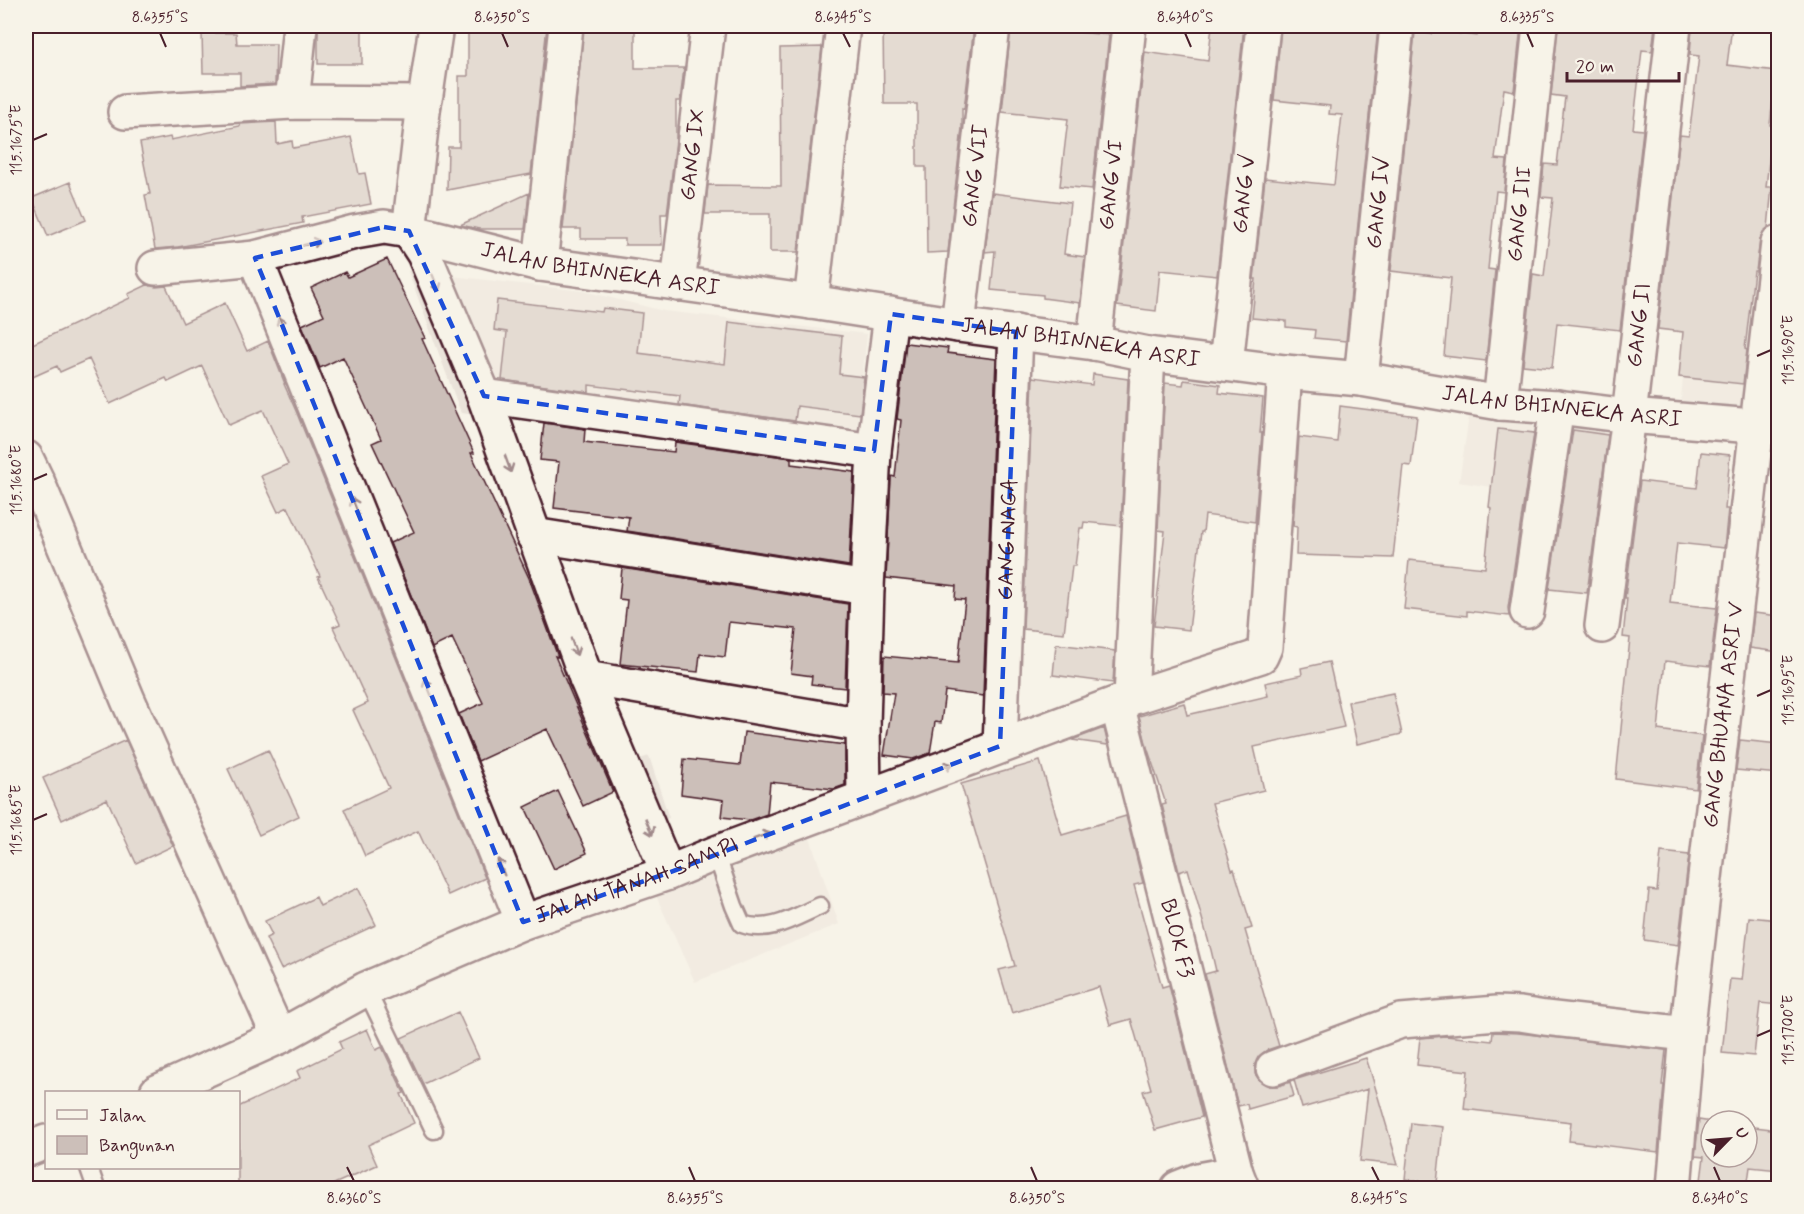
<svg xmlns="http://www.w3.org/2000/svg" width="1804" height="1214" viewBox="0 0 1804 1214" font-family="Mynerve,sans-serif">
<rect width="100%" height="100%" fill="#f7f3e8"/>
<filter id="ink" filterUnits="userSpaceOnUse"><feTurbulence type="fractalNoise" baseFrequency=".0167" numOctaves="2"/><feDisplacementMap in="SourceGraphic" scale="12" xChannelSelector="R" yChannelSelector="G"/><feConvolveMatrix kernelMatrix="1 2 1 2 8 2 1 2 1" color-interpolation-filters="sRGB"/></filter>
<g filter="url(#ink)">
<path fill="#eae3da" d="M 408,271 L 583,291 L 664,311 L 867,334 L 854,458 L 613,426 L 547,423 L 461,413 Z
M 1686,349 L 1754,356 L 1747,425 L 1679,417 Z
M 1470,410 L 1604,425 L 1593,503 L 1459,482 Z
M 649,756 L 669,818 L 629,832 L 608,769 Z
M 809,835 L 839,924 L 695,982 L 653,889 Z"/>
<path fill="#ccbfb9" stroke="#4a1f2b" stroke-width="1.5" d="M 318,26 L 362,26 L 362,64 L 318,64 Z
M 468,26 L 547,26 L 531,174 L 447,190 L 448,147 L 459,147 L 459,76 L 468,76 Z
M 584,26 L 635,26 L 635,68 L 684,68 L 680,101 L 676,101 L 676,140 L 667,214 L 661,214 L 662,245 L 625,245 L 625,239 L 581,239 L 581,229 L 563,229 Z
M 883,26 L 974,26 L 964,109 L 962,108 L 962,128 L 948,252 L 927,253 L 926,167 L 917,167 L 917,104 L 884,104 Z
M 1011,26 L 1109,35 L 1092,189 L 1060,186 L 1068,119 L 1002,112 Z
M 1212,26 L 1244,26 L 1217,276 L 1160,270 L 1156,311 L 1117,306 L 1145,52 L 1208,61 Z
M 1281,26 L 1350,26 L 1378,28 L 1346,341 L 1314,338 L 1315,330 L 1286,327 L 1286,321 L 1252,318 L 1256,279 L 1254,279 L 1265,178 L 1334,185 L 1342,115 L 1329,114 L 1330,106 L 1274,100 Z
M 1478,26 L 1521,26 L 1514,91 L 1504,89 L 1495,159 L 1507,160 L 1504,192 L 1496,191 L 1488,269 L 1495,270 L 1486,361 L 1444,356 L 1451,278 L 1391,271 L 1415,32 L 1431,34 L 1432,30 L 1477,36 Z
M 1558,26 L 1655,26 L 1652,51 L 1642,50 L 1633,129 L 1643,130 L 1620,330 L 1557,323 L 1552,368 L 1523,365 L 1533,274 L 1544,276 L 1553,198 L 1541,197 L 1544,164 L 1557,165 L 1565,97 L 1551,95 Z
M 1692,26 L 1732,26 L 1727,65 L 1776,71 L 1770,125 L 1773,125 L 1766,187 L 1772,187 L 1768,228 L 1763,232 L 1760,240 L 1756,271 L 1754,271 L 1745,349 L 1747,350 L 1743,384 L 1679,377 L 1683,332 L 1658,329 L 1680,135 L 1689,136 L 1699,56 L 1690,55 Z
M 202,33 L 236,33 L 237,44 L 276,44 L 275,84 L 240,86 L 240,73 L 203,73 Z
M 822,47 L 798,252 L 770,252 L 770,214 L 705,214 L 708,185 L 781,186 L 780,48 Z
M 276,122 L 277,144 L 292,141 L 293,148 L 351,137 L 359,174 L 365,173 L 371,204 L 302,217 L 303,223 L 178,247 L 155,249 L 145,195 L 150,194 L 140,143 L 170,137 L 171,140 L 240,126 L 240,124 Z
M 70,182 L 86,220 L 48,236 L 32,198 Z
M 529,193 L 525,229 L 479,229 L 460,225 Z
M 992,193 L 1070,203 L 1064,254 L 1085,257 L 1080,303 L 1043,298 L 1043,295 L 991,290 L 995,251 L 985,252 Z
M 387,259 L 425,338 L 422,339 L 474,453 L 471,453 L 529,578 L 558,657 L 555,656 L 613,792 L 583,806 L 547,729 L 478,761 L 459,714 L 483,703 L 452,638 L 432,648 L 390,543 L 414,532 L 372,443 L 381,439 L 343,357 L 320,368 L 302,325 L 324,315 L 311,288 L 345,272 L 348,277 Z
M 147,285 L 156,287 L 166,286 L 183,323 L 225,303 L 247,351 L 268,341 L 285,384 L 284,384 L 296,411 L 485,878 L 448,895 L 418,831 L 365,856 L 344,809 L 389,788 L 353,710 L 368,703 L 333,627 L 340,624 L 318,577 L 320,576 L 288,507 L 278,512 L 261,476 L 288,464 L 263,410 L 229,425 L 202,366 L 168,382 L 166,378 L 110,404 L 89,359 L 60,372 L 57,366 L 26,380 L 26,347 L 130,298 L 128,294 Z
M 497,300 L 602,312 L 603,308 L 642,313 L 638,353 L 725,364 L 729,322 L 842,336 L 839,374 L 864,377 L 860,414 L 797,406 L 795,421 L 679,405 L 680,396 L 589,385 L 589,392 L 502,380 L 507,332 L 494,330 Z
M 906,343 L 948,348 L 947,353 L 996,359 L 983,696 L 945,691 L 941,723 L 935,722 L 930,753 L 913,759 L 884,755 L 894,693 L 883,692 L 884,656 L 958,663 L 965,600 L 955,599 L 956,586 L 886,578 L 891,476 L 895,477 L 901,420 L 897,419 Z
M 1093,374 L 1128,379 L 1121,526 L 1084,522 L 1083,528 L 1080,528 L 1075,566 L 1072,566 L 1064,633 L 1023,629 L 1033,377 L 1092,385 Z
M 1184,380 L 1220,385 L 1219,393 L 1263,398 L 1260,433 L 1262,433 L 1255,522 L 1205,515 L 1203,532 L 1201,532 L 1189,630 L 1154,626 L 1165,531 L 1158,530 L 1165,383 L 1183,385 Z
M 1340,406 L 1417,416 L 1411,466 L 1403,465 L 1393,558 L 1296,555 L 1297,527 L 1293,526 L 1299,437 L 1337,442 Z
M 544,423 L 585,429 L 584,442 L 674,452 L 675,442 L 791,458 L 791,464 L 854,472 L 849,566 L 627,531 L 629,517 L 554,508 L 559,462 L 540,460 Z
M 1498,429 L 1534,433 L 1508,608 L 1509,616 L 1467,611 L 1467,616 L 1404,609 L 1409,560 L 1485,568 L 1491,508 L 1489,507 Z
M 1573,430 L 1608,435 L 1587,593 L 1549,589 Z
M 1701,452 L 1730,455 L 1725,509 L 1728,509 L 1724,548 L 1677,543 L 1670,603 L 1717,608 L 1710,666 L 1665,661 L 1658,730 L 1702,736 L 1696,789 L 1616,779 L 1630,638 L 1623,637 L 1627,598 L 1625,598 L 1640,481 L 1697,488 Z
M 622,568 L 848,604 L 845,688 L 811,684 L 812,676 L 791,673 L 796,629 L 729,622 L 725,657 L 700,654 L 698,672 L 620,664 L 627,600 L 619,599 Z
M 1754,613 L 1779,616 L 1779,652 L 1750,648 Z
M 1056,644 L 1115,651 L 1113,683 L 1053,675 Z
M 1329,662 L 1344,727 L 1254,747 L 1264,790 L 1212,803 L 1232,870 L 1234,869 L 1252,928 L 1245,930 L 1279,1046 L 1267,1050 L 1259,1056 L 1255,1064 L 1255,1074 L 1261,1082 L 1269,1086 L 1279,1086 L 1290,1082 L 1294,1096 L 1248,1109 L 1247,1104 L 1238,1106 L 1205,974 L 1216,971 L 1211,950 L 1188,869 L 1179,872 L 1162,805 L 1166,804 L 1147,747 L 1139,716 L 1184,703 L 1187,715 L 1268,696 L 1265,683 L 1302,675 L 1301,668 Z
M 1393,693 L 1402,734 L 1357,744 L 1348,702 Z
M 1104,728 L 1108,745 L 1072,740 Z
M 744,732 L 845,745 L 845,785 L 834,789 L 770,782 L 767,814 L 750,820 L 722,817 L 724,800 L 681,794 L 684,759 L 740,765 Z
M 126,740 L 173,846 L 136,863 L 107,799 L 62,820 L 43,778 Z
M 1740,740 L 1779,744 L 1779,774 L 1736,770 Z
M 268,750 L 299,816 L 259,835 L 228,769 Z
M 1040,761 L 1062,835 L 1126,816 L 1143,883 L 1134,885 L 1162,987 L 1169,985 L 1202,1117 L 1155,1130 L 1143,1091 L 1151,1089 L 1131,1019 L 1110,1025 L 1099,987 L 1012,1013 L 999,970 L 1015,966 L 961,784 Z
M 558,791 L 587,853 L 554,869 L 525,807 Z
M 1661,852 L 1689,855 L 1678,945 L 1644,940 L 1649,890 L 1657,891 Z
M 358,888 L 376,925 L 281,969 L 266,938 L 272,935 L 265,921 L 316,897 L 320,906 Z
M 1749,917 L 1779,920 L 1779,1005 L 1760,1003 L 1754,1056 L 1722,1053 L 1730,979 L 1742,980 Z
M 458,1012 L 479,1058 L 423,1084 L 401,1038 Z
M 367,1029 L 376,1050 L 382,1047 L 404,1093 L 401,1094 L 414,1123 L 368,1145 L 377,1165 L 325,1188 L 238,1188 L 238,1107 L 300,1078 L 297,1071 L 342,1049 L 339,1042 Z
M 1493,1032 L 1518,1033 L 1666,1050 L 1662,1085 L 1664,1085 L 1658,1152 L 1569,1141 L 1571,1122 L 1464,1109 L 1468,1071 L 1417,1065 L 1420,1038 L 1446,1036 L 1492,1041 Z
M 1366,1058 L 1371,1073 L 1398,1165 L 1360,1161 L 1368,1089 L 1302,1108 L 1294,1080 Z
M 1699,1120 L 1711,1122 L 1711,1157 L 1747,1157 L 1747,1126 L 1779,1130 L 1779,1170 L 1750,1167 L 1747,1188 L 1700,1188 L 1704,1157 L 1695,1156 Z
M 1411,1123 L 1443,1127 L 1437,1183 L 1405,1179 Z"/>
<g fill="none" stroke-linecap="round" stroke-linejoin="round">
<g stroke="#4a1f2b" stroke-width="21">
<path id="service" d="M 716,853 L 734,906 L 742,924 C 769,934 795,917 820,906
M 366,989 L 434,1130
M 89,1168 L 96,1188"/>
</g>
<g stroke="#4a1f2b" stroke-width="38">
<g id="minor">
<path d="M 436,26 L 426,94 L 424,103 L 409,231 L 424,254 L 484,396 L 586,678 L 668,873"/>
<path d="M 292,102 L 300,26"/>
<path d="M 125,112 L 292,102 L 424,103"/>
<path d="M 255,258 L 523,922"/>
<path d="M 540,264 L 566,26"/>
<path id="s1" d="M 155,268 L 255,258 L 355,232 L 384,227 L 409,231 L 540,264 L 811,302 L 958,325 L 1094,343 L 1148,354 L 1285,372 L 1361,379 L 1500,403 L 1557,407 L 1629,416 L 1778,428"/>
<path id="s2" d="M 678,284 L 708,26"/>
<path d="M 811,302 L 843,26"/>
<path id="s3" d="M 958,325 L 993,26"/>
<path id="s4" d="M 1094,343 L 1129,26"/>
<path id="s5" d="M 1226,364 L 1263,26"/>
<path id="s6" d="M 1361,379 L 1397,26"/>
<path d="M 484,396 L 874,451"/>
<path id="s7" d="M 1500,403 L 1540,26"/>
<path d="M 26,458 L 38,483 L 128,700 L 279,1037"/>
<path d="M 533,535 L 867,588"/>
<path d="M 1527,611 L 1557,407"/>
<path id="s8" d="M 1602,626 L 1629,416 L 1674,26"/>
<path d="M 586,678 L 863,725"/>
<path d="M 1131,698 L 1148,354"/>
<path id="s9" d="M 1117,704 L 1236,1173 L 1242,1188"/>
<path id="s10" d="M 1000,746 L 1016,332"/>
<path d="M 864,798 L 863,725 L 867,588 L 874,451 L 891,314"/>
<path d="M 1273,1068 L 1401,1021 L 1497,1013 L 1520,1014 L 1545,1018 L 1687,1034"/>
<path id="s11" d="M 157,1092 L 279,1037 L 366,989 L 523,922 L 668,873 L 716,853 L 1131,698 L 1261,656 L 1265,647 L 1285,372"/>
<path d="M 26,1150 L 46,1142"/>
<path d="M 1178,1188 L 1198,1180 L 1236,1173"/>
<path id="s12" d="M 1674,1188 L 1687,1034 L 1778,243"/>
</g>
</g>
<use href="#service" stroke="#f7f3e8" stroke-width="16"/>
<use href="#minor" stroke="#f7f3e8" stroke-width="33"/>
</g>
<defs><path id="oneway-shaft" d="M-6 0H5M1.5-3L5.5 0L1.5 3" fill="none" stroke-width="1.6" stroke-linecap="round" stroke-linejoin="round" transform="scale(1.5)"/></defs>
<g stroke="#a0898a">
<use href="#oneway-shaft" transform="translate(312 243) rotate(-14)"/>
<use href="#oneway-shaft" transform="translate(436 283) rotate(67)"/>
<use href="#oneway-shaft" transform="translate(282 325) rotate(-112)"/>
<use href="#oneway-shaft" transform="translate(508 464) rotate(70)"/>
<use href="#oneway-shaft" transform="translate(355 506) rotate(-112)"/>
<use href="#oneway-shaft" transform="translate(574 647) rotate(70)"/>
<use href="#oneway-shaft" transform="translate(428 687) rotate(-112)"/>
<use href="#oneway-shaft" transform="translate(944 767) rotate(-21)"/>
<use href="#oneway-shaft" transform="translate(649 827) rotate(67)"/>
<use href="#oneway-shaft" transform="translate(762 836) rotate(-21)"/>
<use href="#oneway-shaft" transform="translate(501 867) rotate(-112)"/>
</g>
</g>
<path d="M0 0H1804V1214H0ZM 384,227 L 409,231 L 484,396 L 874,451 L 891,314 L 1016,332 L 1000,746 L 668,873 L 523,922 L 255,258 Z" fill="#f7f3e8" fill-opacity=".55" fill-rule="evenodd"/>
<path fill="none" stroke="#1d4ed8" stroke-width="4.5" stroke-dasharray="12 8" stroke-linejoin="round" d="M 384,227 L 409,231 L 484,396 L 874,451 L 891,314 L 1016,332 L 1000,746 L 668,873 L 523,922 L 255,258 Z"/>
<path fill="none" stroke="#4a1f2b" stroke-width="2" d="M 160,33 L 166,47M 502,33 L 508,47M 843,33 L 850,47M 1185,33 L 1191,47M 1527,33 L 1533,47M 33,140 L 47,134M 1757,356 L 1771,350M 33,480 L 47,474M 1757,696 L 1771,690M 33,820 L 47,814M 1757,1036 L 1771,1030M 347,1167 L 354,1181M 689,1167 L 695,1181M 1031,1167 L 1037,1181M 1372,1167 L 1379,1181M 1714,1167 L 1720,1181"/>
<g text-anchor="middle" dominant-baseline="central" stroke-width="6" stroke-linejoin="round" paint-order="stroke">
<g font-size="22" fill="#4a1f2b" stroke="#f7f3e8">
<text stroke="none"><textPath href="#s2" startOffset="130">GANG IX</textPath></text>
<text stroke="none"><textPath href="#s3" startOffset="150">GANG VII</textPath></text>
<text stroke="none"><textPath href="#s4" startOffset="159">GANG VI</textPath></text>
<text stroke="none"><textPath href="#s5" startOffset="171">GANG V</textPath></text>
<text stroke="none"><textPath href="#s6" startOffset="177">GANG IV</textPath></text>
<text stroke="none"><textPath href="#s7" startOffset="190">GANG III</textPath></text>
<text stroke="none"><textPath href="#s1" startOffset="454">JALAN BHINNEKA ASRI</textPath></text>
<text stroke="none"><textPath href="#s8" startOffset="303">GANG II</textPath></text>
<text stroke="none"><textPath href="#s1" startOffset="940">JALAN BHINNEKA ASRI</textPath></text>
<text stroke="none"><textPath href="#s1" startOffset="1426">JALAN BHINNEKA ASRI</textPath></text>
<text stroke="none"><textPath href="#s10" startOffset="207">GANG NAGA</textPath></text>
<text stroke="none"><textPath href="#s12" startOffset="476">GANG BHUANA ASRI V</textPath></text>
<text stroke="none"><textPath href="#s11" startOffset="525">JALAN TANAH SAMPI</textPath></text>
<text stroke="none"><textPath href="#s9" startOffset="242">BLOK F3</textPath></text>
</g>
</g>
<rect width="1804" height="1214" fill="none" stroke="#f7f3e8" stroke-width="66"/>
<rect x="45" y="1091" width="195" height="78" fill="#f7f3e8" stroke="#b29e9c" stroke-width="1.5"/>
<rect x="57" y="1110" width="30" height="9" fill="#f7f3e8" stroke="#b29e9c" stroke-width="1.5"/>
<text x="99" y="1121" font-size="18" fill="#4a1f2b">Jalan</text>
<rect x="57" y="1136" width="30" height="18" fill="#ccbfb9" stroke="#b29e9c" stroke-width="1.5"/>
<text x="99" y="1151" font-size="18" fill="#4a1f2b">Bangunan</text>
<g transform="translate(1729 1139) rotate(65)"><circle r="28" fill="#f7f3e8" stroke="#b29e9c" stroke-width="1.5"/>
<path d="M0-4.5L10 22L0 15L-10 22Z" fill="#4a1f2b"/>
<text y="-9" font-size="16" font-weight="bold" text-anchor="middle" fill="#4a1f2b">U</text>
</g>
<path d="M1567 72v9h112v-9" fill="none" stroke="#4a1f2b" stroke-width="3"/>
<text x="1576" y="72" font-size="18" fill="#4a1f2b" stroke="#f7f3e8" stroke-width="4.5" paint-order="stroke">20 m</text>
<rect x="33" y="33" width="1738" height="1148" fill="none" stroke="#4a1f2b" stroke-width="2"/>
<g font-size="15" text-anchor="middle" fill="#4a1f2b">
<text x="160" y="22">8.6355°S</text>
<text x="502" y="22">8.6350°S</text>
<text x="843" y="22">8.6345°S</text>
<text x="1185" y="22">8.6340°S</text>
<text x="1527" y="22">8.6335°S</text>
<text transform="translate(16 140) rotate(-90)" y="5">115.1675°E</text>
<text transform="translate(1788 350) rotate(-90)" y="5">115.1690°E</text>
<text transform="translate(16 480) rotate(-90)" y="5">115.1680°E</text>
<text transform="translate(1788 690) rotate(-90)" y="5">115.1695°E</text>
<text transform="translate(16 820) rotate(-90)" y="5">115.1685°E</text>
<text transform="translate(1788 1030) rotate(-90)" y="5">115.1700°E</text>
<text x="354" y="1203">8.6360°S</text>
<text x="695" y="1203">8.6355°S</text>
<text x="1037" y="1203">8.6350°S</text>
<text x="1379" y="1203">8.6345°S</text>
<text x="1720" y="1203">8.6340°S</text>
</g>
</svg>
